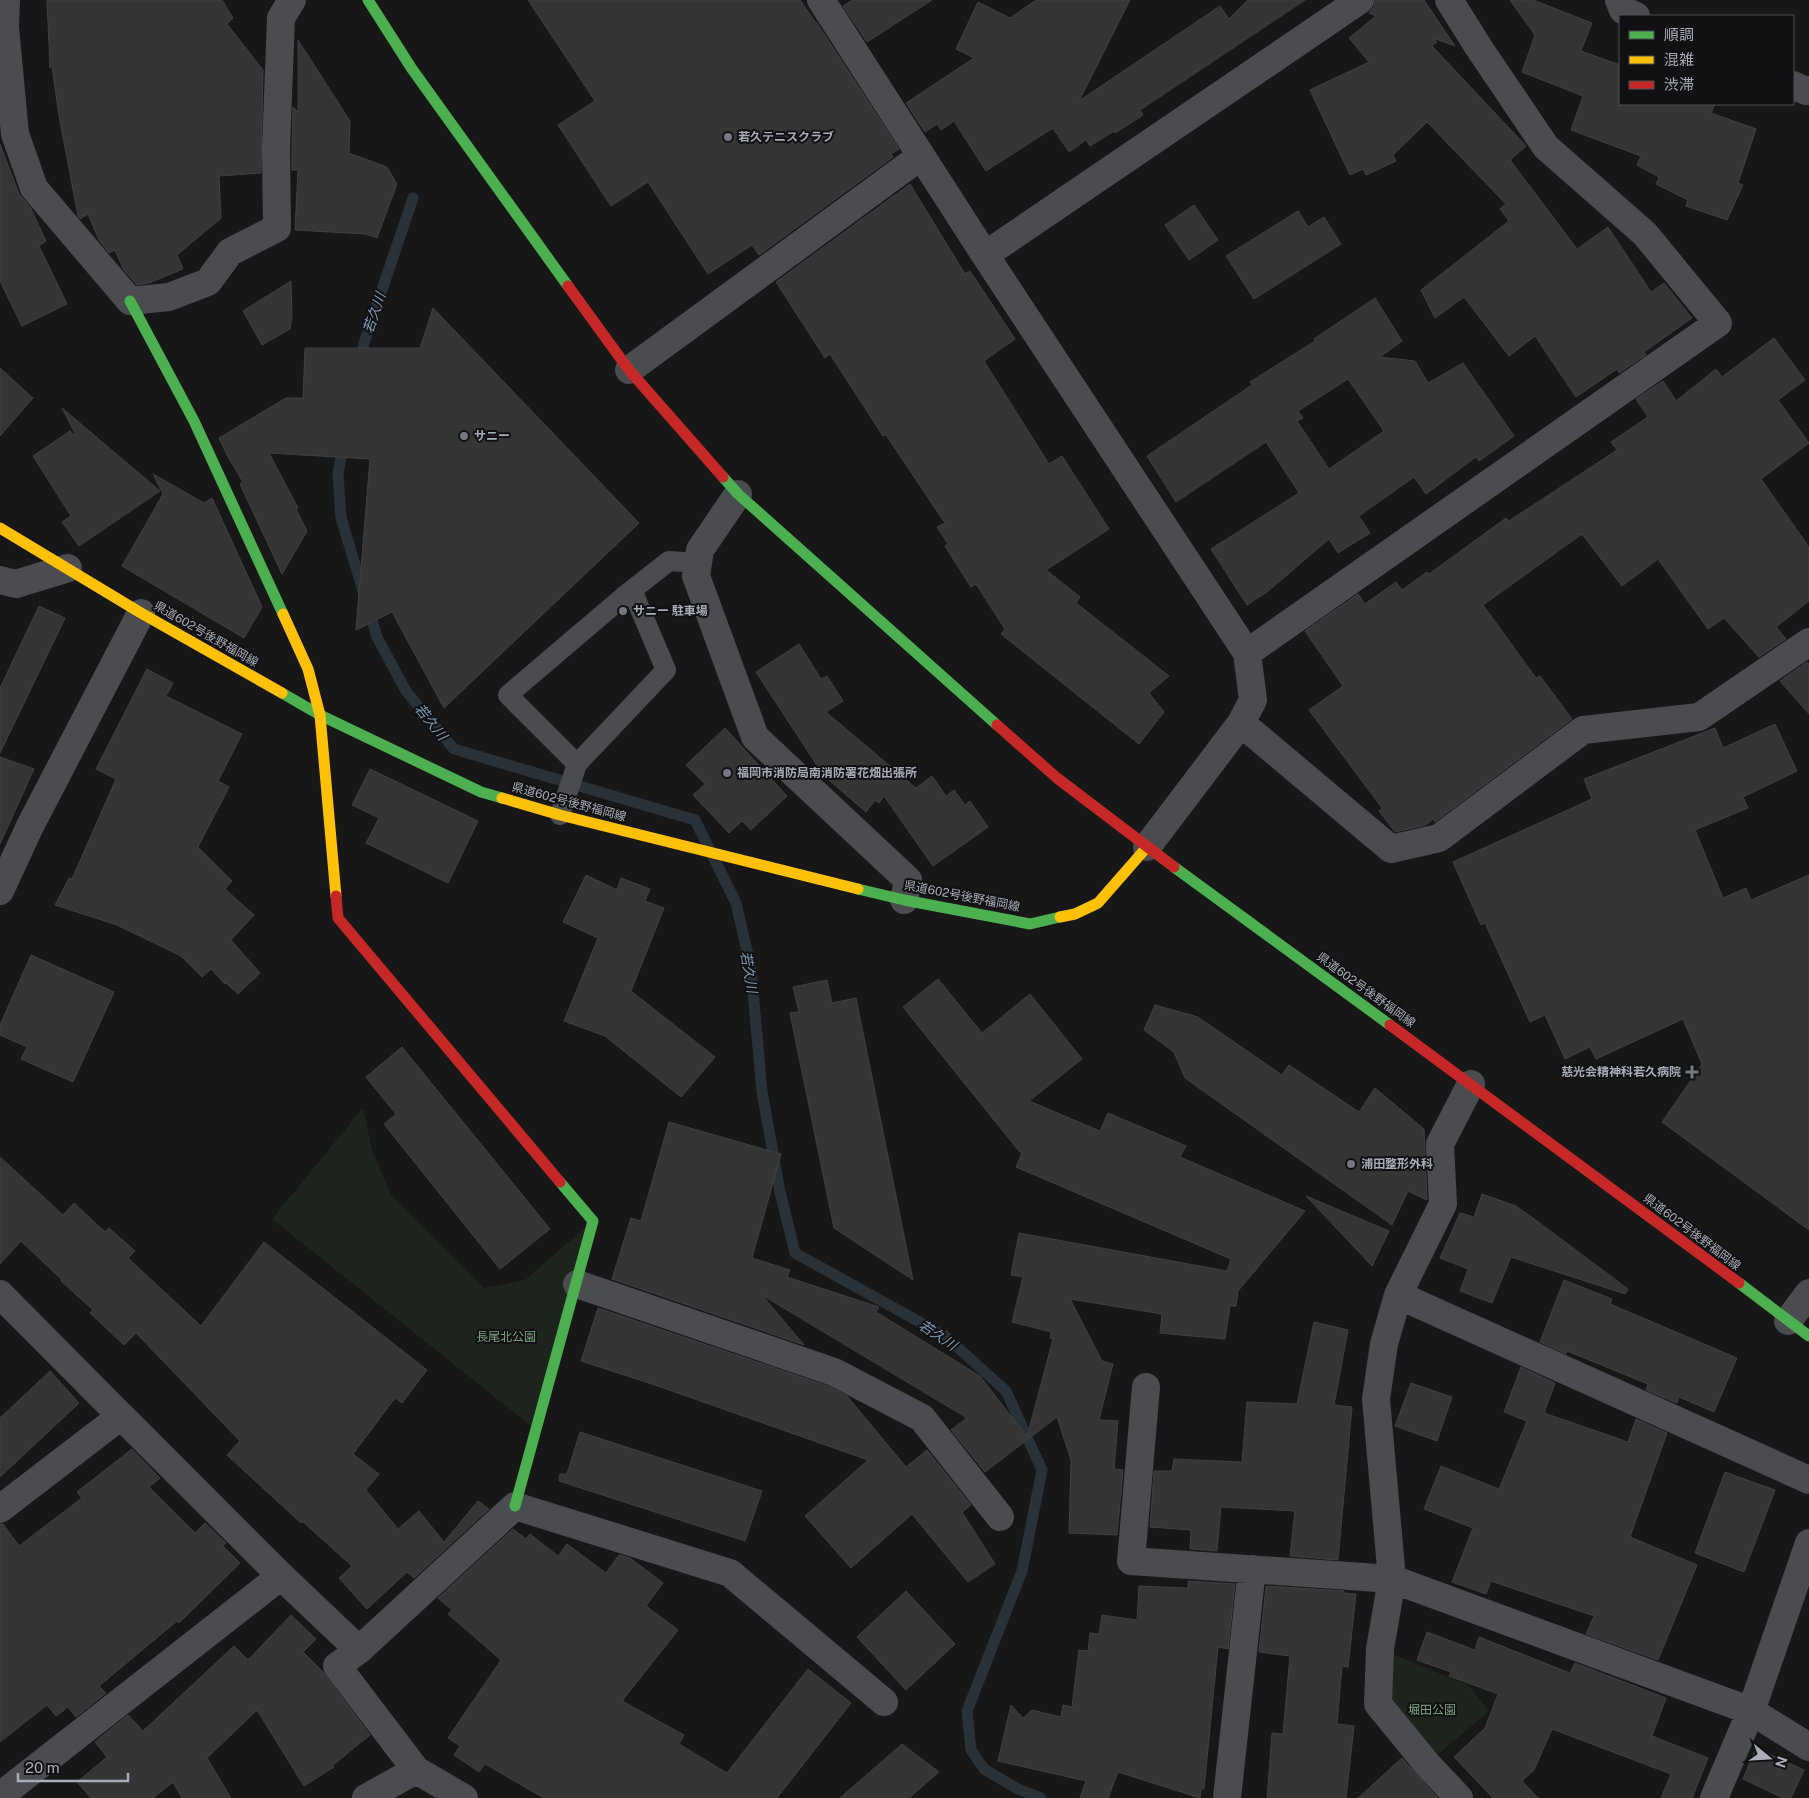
<svg xmlns="http://www.w3.org/2000/svg" width="1809" height="1798" viewBox="0 0 1809 1798" font-family="'Public Sans','Noto Sans JP',sans-serif">
<rect width="100%" height="100%" fill="#171717"/>
<path fill="#1d241e" d="M 363,1108 L 372,1150 L 391,1195 L 484,1288 L 525,1280 L 593,1221 L 536,1430 L 272,1219 Z
M 1380,1649 L 1468,1685 L 1489,1711 L 1427,1764 L 1378,1704 Z"/>
<g fill="none" stroke-linecap="round" stroke-linejoin="round">
<path stroke="#2a3239" stroke-width="11" d="M 360,363 L 364,343 L 413,198
M 344,442 L 338,474 L 341,518 L 377,637 L 406,691 L 454,749 L 695,820 L 736,903 L 751,968 L 762,1092 L 780,1192 L 795,1253 L 945,1336 L 1006,1391 L 1042,1470 L 1022,1571 L 967,1711 L 971,1750 L 984,1769 L 1016,1788 L 1041,1798"/>
</g>
<path fill="#353536" stroke="#3f4043" fill-rule="evenodd" d="M 47,0 L 222,0 L 233,18 L 227,24 L 263,70 L 261,173 L 219,176 L 221,218 L 177,255 L 183,269 L 149,283 L 137,285 L 123,269 L 115,250 L 109,253 L 99,240 L 88,214 L 80,219 L 78,216 L 59,116 L 52,66 L 50,68 Z
M 528,0 L 800,0 L 816,23 L 817,23 L 899,149 L 891,154 L 893,157 L 759,255 L 752,245 L 708,274 L 648,182 L 611,206 L 558,125 L 595,101 Z
M 852,0 L 932,0 L 867,42 L 843,6 Z
M 1036,0 L 1130,0 L 1079,101 L 1220,6 L 1229,19 L 1248,0 L 1305,0 L 1140,110 L 1143,115 L 1115,133 L 1114,131 L 1090,146 L 1086,140 L 1069,152 L 1053,128 L 986,171 L 954,121 L 941,130 L 937,124 L 925,132 L 906,103 L 974,58 L 956,49 L 978,2 L 1010,18 Z
M 1375,0 L 1424,0 L 1455,46 L 1433,38 L 1437,42 L 1432,46 L 1526,146 L 1510,160 L 1577,249 L 1608,227 L 1651,292 L 1664,283 L 1692,318 L 1644,352 L 1646,355 L 1619,373 L 1617,369 L 1576,397 L 1535,336 L 1509,356 L 1464,297 L 1435,318 L 1421,290 L 1509,221 L 1500,209 L 1506,204 L 1427,122 L 1393,155 L 1396,161 L 1366,175 L 1363,169 L 1350,175 L 1310,90 L 1369,62 L 1349,38 L 1376,16 L 1369,13 L 1374,7 Z
M 1510,0 L 1533,0 L 1592,23 L 1581,51 L 1620,65 L 1620,104 L 1715,104 L 1711,113 L 1756,129 L 1738,183 L 1743,185 L 1727,220 L 1686,206 L 1688,200 L 1656,184 L 1659,177 L 1637,165 L 1641,156 L 1571,130 L 1583,96 L 1522,72 L 1535,35 Z
M 298,40 L 350,121 L 349,153 L 387,167 L 397,184 L 377,238 L 366,234 L 295,230 L 298,170 L 292,170 L 292,148 L 293,107 L 298,112 Z
M 0,144 L 19,194 L 30,207 L 46,241 L 39,246 L 67,304 L 22,326 L 0,281 Z
M 910,184 L 965,274 L 970,271 L 1015,339 L 984,361 L 1049,464 L 1062,456 L 1109,529 L 1046,570 L 1080,597 L 1076,603 L 1169,676 L 1149,693 L 1164,712 L 1139,744 L 1001,634 L 1005,629 L 976,584 L 971,587 L 945,546 L 948,544 L 937,527 L 945,523 L 886,435 L 883,436 L 830,354 L 825,358 L 776,282 Z
M 1194,205 L 1218,240 L 1189,260 L 1165,225 Z
M 1298,211 L 1308,227 L 1324,217 L 1341,244 L 1254,299 L 1226,256 Z
M 291,281 L 292,316 L 290,329 L 262,345 L 243,311 Z
M 1375,298 L 1402,341 L 1380,357 L 1415,361 L 1428,383 L 1463,363 L 1514,436 L 1479,461 L 1476,457 L 1426,494 L 1414,477 L 1359,516 L 1370,533 L 1338,553 L 1329,539 L 1267,592 L 1247,605 L 1211,549 L 1299,493 L 1266,442 L 1176,502 L 1147,456 L 1252,385 L 1250,382 L 1315,341 L 1314,339 ZM 1348,379 L 1384,431 L 1329,469 L 1297,421 L 1303,418 L 1298,411 Z
M 433,308 L 639,523 L 444,708 L 392,612 L 356,630 L 370,459 L 269,453 L 298,508 L 296,509 L 307,531 L 282,574 L 240,484 L 243,482 L 227,455 L 219,438 L 286,398 L 303,398 L 305,348 L 420,348 Z
M 1774,338 L 1805,380 L 1778,400 L 1809,443 L 1761,479 L 1809,547 L 1809,601 L 1776,627 L 1786,639 L 1759,657 L 1724,618 L 1708,629 L 1658,559 L 1622,586 L 1582,534 L 1483,605 L 1536,678 L 1540,676 L 1572,719 L 1435,822 L 1433,819 L 1426,825 L 1395,832 L 1379,811 L 1382,808 L 1309,710 L 1343,686 L 1305,631 L 1358,594 L 1365,604 L 1396,582 L 1402,590 L 1427,572 L 1429,574 L 1506,518 L 1509,521 L 1617,450 L 1611,442 L 1648,417 L 1636,399 L 1663,381 L 1676,401 L 1716,369 L 1722,377 Z
M 0,368 L 33,398 L 0,436 Z
M 62,408 L 160,491 L 79,546 L 62,522 L 71,516 L 33,456 L 70,431 L 77,437 Z
M 153,474 L 204,503 L 212,498 L 262,607 L 244,638 L 122,566 L 163,494 Z
M 39,606 L 65,618 L 0,753 L 0,688 Z
M 799,644 L 821,679 L 827,676 L 843,701 L 826,712 L 916,788 L 932,776 L 946,796 L 954,790 L 965,805 L 970,801 L 988,827 L 933,866 L 884,796 L 879,803 L 875,800 L 866,812 L 824,776 L 756,672 Z
M 1807,662 L 1809,664 L 1809,714 L 1780,681 Z
M 147,669 L 173,683 L 166,696 L 242,734 L 218,781 L 229,787 L 198,847 L 232,881 L 225,889 L 254,915 L 231,940 L 260,973 L 238,994 L 226,983 L 225,984 L 211,969 L 202,977 L 181,956 L 117,925 L 55,905 L 69,878 L 72,879 L 116,779 L 96,769 Z
M 1775,724 L 1797,771 L 1743,797 L 1748,808 L 1695,830 L 1723,898 L 1746,888 L 1751,900 L 1809,875 L 1809,1230 L 1662,1122 L 1702,1064 L 1683,1019 L 1596,1059 L 1590,1047 L 1565,1059 L 1545,1015 L 1530,1022 L 1485,923 L 1481,925 L 1453,862 L 1592,799 L 1584,779 L 1715,728 L 1723,748 Z
M 725,728 L 787,796 L 751,830 L 742,821 L 729,833 L 693,795 L 705,784 L 686,765 Z
M 0,757 L 34,769 L 0,844 Z
M 370,769 L 478,821 L 448,883 L 366,843 L 379,818 L 352,805 Z
M 586,875 L 617,890 L 621,878 L 650,889 L 645,901 L 664,908 L 631,991 L 715,1057 L 681,1097 L 605,1036 L 564,1021 L 598,938 L 563,922 Z
M 31,955 L 114,992 L 73,1082 L 21,1059 L 27,1047 L 0,1035 L 0,1025 Z
M 938,979 L 982,1033 L 1030,994 L 1082,1059 L 1029,1101 L 1100,1131 L 1108,1113 L 1186,1146 L 1180,1157 L 1305,1211 L 1238,1291 L 1236,1306 L 1230,1306 L 1225,1339 L 1160,1333 L 1162,1314 L 1070,1299 L 1102,1361 L 1113,1364 L 1099,1420 L 1118,1421 L 1114,1469 L 1123,1470 L 1117,1535 L 1069,1533 L 1071,1460 L 1057,1417 L 985,1472 L 951,1430 L 967,1418 L 762,1295 L 804,1345 L 612,1279 L 631,1218 L 641,1221 L 669,1122 L 781,1154 L 752,1258 L 790,1270 L 787,1277 L 879,1307 L 876,1312 L 980,1376 L 1027,1437 L 1053,1339 L 1050,1338 L 1051,1332 L 1012,1322 L 1023,1277 L 1011,1275 L 1019,1233 L 1227,1271 L 1231,1259 L 1016,1167 L 1022,1153 L 1019,1151 L 903,1007 Z
M 827,980 L 832,1003 L 856,998 L 913,1280 L 834,1228 L 790,1013 L 799,1012 L 793,987 Z
M 1155,1005 L 1198,1017 L 1282,1075 L 1289,1065 L 1359,1112 L 1375,1088 L 1424,1129 L 1427,1200 L 1408,1191 L 1392,1225 L 1185,1078 L 1174,1052 L 1144,1030 Z
M 402,1047 L 550,1229 L 500,1269 L 384,1124 L 396,1114 L 366,1077 Z
M 0,1157 L 63,1215 L 74,1203 L 105,1232 L 109,1228 L 135,1251 L 128,1258 L 201,1326 L 264,1242 L 427,1370 L 402,1403 L 395,1398 L 353,1454 L 379,1474 L 366,1490 L 398,1529 L 419,1511 L 444,1542 L 478,1501 L 489,1509 L 414,1578 L 407,1572 L 367,1609 L 339,1578 L 352,1566 L 302,1521 L 301,1523 L 227,1455 L 240,1441 L 136,1333 L 124,1345 L 90,1313 L 93,1310 L 61,1281 L 62,1280 L 21,1241 L 0,1264 Z
M 1482,1194 L 1516,1206 L 1541,1224 L 1628,1289 L 1625,1294 L 1511,1257 L 1492,1303 L 1460,1291 L 1468,1269 L 1440,1258 L 1460,1213 L 1474,1217 Z
M 1306,1196 L 1389,1231 L 1372,1266 Z
M 1564,1280 L 1612,1299 L 1610,1304 L 1737,1358 L 1714,1412 L 1679,1397 L 1677,1403 L 1646,1390 L 1648,1384 L 1567,1351 L 1566,1354 L 1540,1342 Z
M 598,1308 L 828,1386 L 847,1396 L 906,1467 L 927,1450 L 971,1505 L 962,1512 L 995,1564 L 968,1582 L 912,1514 L 851,1568 L 805,1516 L 868,1460 L 655,1385 L 581,1361 Z
M 1314,1322 L 1348,1330 L 1334,1405 L 1352,1407 L 1338,1560 L 1290,1556 L 1295,1511 L 1221,1507 L 1217,1551 L 1190,1549 L 1191,1530 L 1150,1527 L 1154,1471 L 1172,1471 L 1174,1459 L 1242,1462 L 1247,1402 L 1297,1404 Z
M 1521,1367 L 1555,1383 L 1544,1413 L 1628,1442 L 1636,1419 L 1667,1433 L 1630,1537 L 1697,1565 L 1658,1660 L 1586,1634 L 1594,1616 L 1491,1581 L 1486,1594 L 1452,1582 L 1473,1528 L 1424,1509 L 1441,1466 L 1499,1489 L 1527,1421 L 1504,1412 Z
M 50,1371 L 79,1403 L 0,1477 L 0,1418 Z
M 1411,1383 L 1452,1397 L 1437,1441 L 1395,1426 Z
M 580,1432 L 762,1491 L 745,1541 L 559,1481 L 560,1474 L 567,1474 Z
M 132,1449 L 160,1478 L 149,1487 L 195,1533 L 205,1523 L 226,1543 L 223,1546 L 240,1563 L 179,1623 L 177,1621 L 99,1686 L 106,1693 L 76,1717 L 68,1707 L 56,1716 L 47,1705 L 0,1742 L 0,1524 L 3,1524 L 19,1546 L 82,1498 L 77,1492 Z
M 1725,1472 L 1775,1490 L 1744,1572 L 1695,1553 Z
M 513,1529 L 526,1539 L 530,1534 L 558,1556 L 567,1544 L 606,1573 L 619,1555 L 630,1558 L 663,1583 L 646,1606 L 678,1630 L 622,1701 L 684,1735 L 679,1744 L 727,1773 L 808,1669 L 851,1703 L 777,1798 L 544,1798 L 485,1764 L 479,1772 L 454,1755 L 460,1746 L 448,1738 L 501,1660 L 448,1614 L 452,1610 L 438,1598 Z
M 1188,1581 L 1235,1584 L 1228,1649 L 1218,1647 L 1204,1789 L 1201,1789 L 1200,1798 L 1118,1772 L 1108,1798 L 1080,1798 L 1086,1781 L 998,1761 L 1011,1705 L 1023,1718 L 1032,1710 L 1061,1717 L 1063,1705 L 1072,1707 L 1079,1650 L 1088,1651 L 1090,1633 L 1099,1634 L 1102,1615 L 1137,1620 L 1139,1586 L 1188,1588 Z
M 1266,1586 L 1344,1591 L 1344,1593 L 1356,1594 L 1348,1667 L 1342,1666 L 1337,1724 L 1354,1726 L 1346,1798 L 1267,1798 L 1272,1733 L 1283,1734 L 1290,1656 L 1259,1652 Z
M 906,1591 L 955,1644 L 906,1690 L 857,1637 Z
M 291,1615 L 316,1639 L 303,1652 L 323,1672 L 370,1735 L 333,1765 L 334,1767 L 304,1786 L 257,1710 L 207,1758 L 231,1798 L 182,1798 L 173,1782 L 153,1798 L 91,1798 L 77,1782 L 107,1757 L 95,1742 L 128,1715 L 143,1731 L 234,1646 L 248,1660 Z
M 1427,1632 L 1475,1650 L 1479,1637 L 1570,1673 L 1575,1663 L 1666,1698 L 1652,1736 L 1708,1758 L 1692,1798 L 1661,1798 L 1671,1774 L 1552,1729 L 1534,1770 L 1522,1781 L 1538,1798 L 1493,1798 L 1454,1757 L 1485,1728 L 1498,1694 L 1449,1676 L 1451,1672 L 1417,1660 Z
M 902,1744 L 939,1772 L 909,1798 L 840,1798 Z
M 1756,1748 L 1804,1770 L 1791,1798 L 1783,1798 L 1743,1779 Z
M 1402,1758 L 1438,1798 L 1358,1798 Z"/>
<g fill="none" stroke-linecap="round" stroke-linejoin="round">
<path stroke="#4b4c50" stroke-width="20" d="M 577,764 L 508,695 L 623,597 L 669,561 L 698,563
M 560,815 L 577,764 L 666,670 L 632,590"/>
<path stroke="#4b4c50" stroke-width="28" d="M 6,0 L 5,27 L 15,134 L 34,188 L 130,301 L 169,297 L 208,282 L 230,252 L 277,228 L 276,148 L 281,18 L 292,0
M 821,0 L 985,255 L 1247,653 L 1253,700 L 1241,723 L 1147,847
M 1619,0 L 1623,10 L 1636,16
M 1793,85 L 1806,91 L 1809,90
M 985,255 L 1360,0
M 629,370 L 921,156
M 738,494 L 700,550 L 696,576 L 755,737 L 908,880 L 904,900
M 0,580 L 16,584 L 68,568
M 1247,653 L 1718,323 L 1645,234 L 1546,147 L 1479,48 L 1449,0
M 1241,723 L 1391,849 L 1439,838 L 1583,730 L 1699,717 L 1809,642
M 0,891 L 30,826 L 141,613
M 577,1284 L 834,1372 L 922,1418 L 1000,1517
M 0,1294 L 121,1416
M 1398,1295 L 1809,1480
M 1788,1321 L 1809,1293
M 1146,1387 L 1131,1561 L 1392,1579 L 1751,1711 L 1809,1747
M 0,1509 L 121,1416 L 281,1576 L 359,1650 L 515,1506 L 730,1573 L 884,1702
M 359,1650 L 337,1666 L 416,1770 L 464,1798
M 0,1796 L 281,1576
M 366,1798 L 416,1770
M 1227,1798 L 1252,1569
M 1459,1798 L 1427,1764 L 1378,1704 L 1380,1649 L 1392,1579 L 1376,1399 L 1384,1344 L 1398,1295 L 1443,1204 L 1440,1144 L 1471,1084
M 1714,1798 L 1751,1711 L 1809,1543"/>
<path stroke="#4caf50" stroke-width="11" d="M 368,0 L 412,69 L 568,286
M 130,301 L 194,421 L 283,614
M 723,477 L 738,494 L 997,725
M 282,693 L 320,715 L 481,792 L 502,798
M 1174,867 L 1390,1025
M 858,889 L 904,900 L 1030,924 L 1060,917
M 1739,1283 L 1809,1336
M 515,1506 L 593,1221 L 560,1182"/>
<path stroke="#ffc107" stroke-width="11" d="M 0,528 L 141,613 L 282,693
M 283,614 L 308,669 L 320,715 L 336,896
M 502,798 L 560,815 L 858,889
M 1060,917 L 1075,914 L 1098,903 L 1147,847"/>
<path stroke="#c62828" stroke-width="11" d="M 568,286 L 629,370 L 723,477
M 997,725 L 1057,778 L 1174,867
M 336,896 L 338,918 L 560,1182
M 1390,1025 L 1739,1283"/>
</g>
<g fill="#757880" stroke="#111113" stroke-width="2">
<circle cx="728" cy="137" r="5"/>
<circle cx="464" cy="436" r="5"/>
<circle cx="623" cy="611" r="5"/>
<circle cx="727" cy="773" r="5"/>
<path d="M1689.5 1064.5h5v5h5v5h-5v5h-5v-5h-5v-5h5z"/>
<circle cx="1351" cy="1164" r="5"/>
</g>
<g text-anchor="middle" dominant-baseline="central" stroke-width="4" stroke-linejoin="round" paint-order="stroke">
<g font-size="12" font-weight="bold" fill="#a8adb8" stroke="#111113" text-anchor="start">
<text x="738" y="137">若久テニスクラブ</text>
<text x="474" y="436">サニー</text>
<text x="633" y="611">サニー 駐車場</text>
<text x="737" y="773">福岡市消防局南消防署花畑出張所</text>
<text x="1681" y="1072" text-anchor="end">慈光会精神科若久病院</text>
<text x="1361" y="1164">浦田整形外科</text>
</g>
<g font-size="12" fill="#a8adb8" stroke="#111113">
<text transform="translate(206 634) rotate(30)">県道602号後野福岡線</text>
<text transform="translate(569 802) rotate(15)">県道602号後野福岡線</text>
<text transform="translate(962 896) rotate(11)">県道602号後野福岡線</text>
<text transform="translate(1366 990) rotate(36)">県道602号後野福岡線</text>
<text transform="translate(1692 1232) rotate(37)">県道602号後野福岡線</text>
</g>
<g font-size="12" fill="#7fa381" stroke="#111113">
<text x="506" y="1337">長尾北公園</text>
<text x="1432" y="1710">堀田公園</text>
</g>
<g font-size="14" font-style="italic" fill="#7f9bb3" stroke="#111113">
<text transform="translate(374 313) rotate(-71)">若久川</text>
<text transform="translate(431 722) rotate(51)">若久川</text>
<text transform="translate(749 972) rotate(81)">若久川</text>
<text transform="translate(938 1335) rotate(34)">若久川</text>
</g>
</g>
<rect x="1619" y="15" width="175" height="90" fill="#111113" stroke="#4d4f55"/>
<rect x="1629" y="31" width="25" height="8" fill="#4caf50" stroke="#4d4f55"/>
<text x="1664" y="40" font-size="15" fill="#a8adb8">順調</text>
<rect x="1629" y="56" width="25" height="8" fill="#ffc107" stroke="#4d4f55"/>
<text x="1664" y="65" font-size="15" fill="#a8adb8">混雑</text>
<rect x="1629" y="81" width="25" height="8" fill="#c62828" stroke="#4d4f55"/>
<text x="1664" y="90" font-size="15" fill="#a8adb8">渋滞</text>
<g transform="translate(1769 1758) rotate(108)" stroke="#111113" stroke-width="4" paint-order="stroke">
<path d="M0-4L9 19L0 12L-9 19Z" fill="#a8adb8"/>
<text y="-8" font-size="14" font-weight="bold" text-anchor="middle" fill="#a8adb8">N</text>
</g>
<path d="M18 1773v8h110v-8" fill="none" stroke="#a8adb8" stroke-width="2.5"/>
<text x="25" y="1773" font-size="15" fill="#a8adb8" stroke="#111113" stroke-width="4" paint-order="stroke">20 m</text>
</svg>
